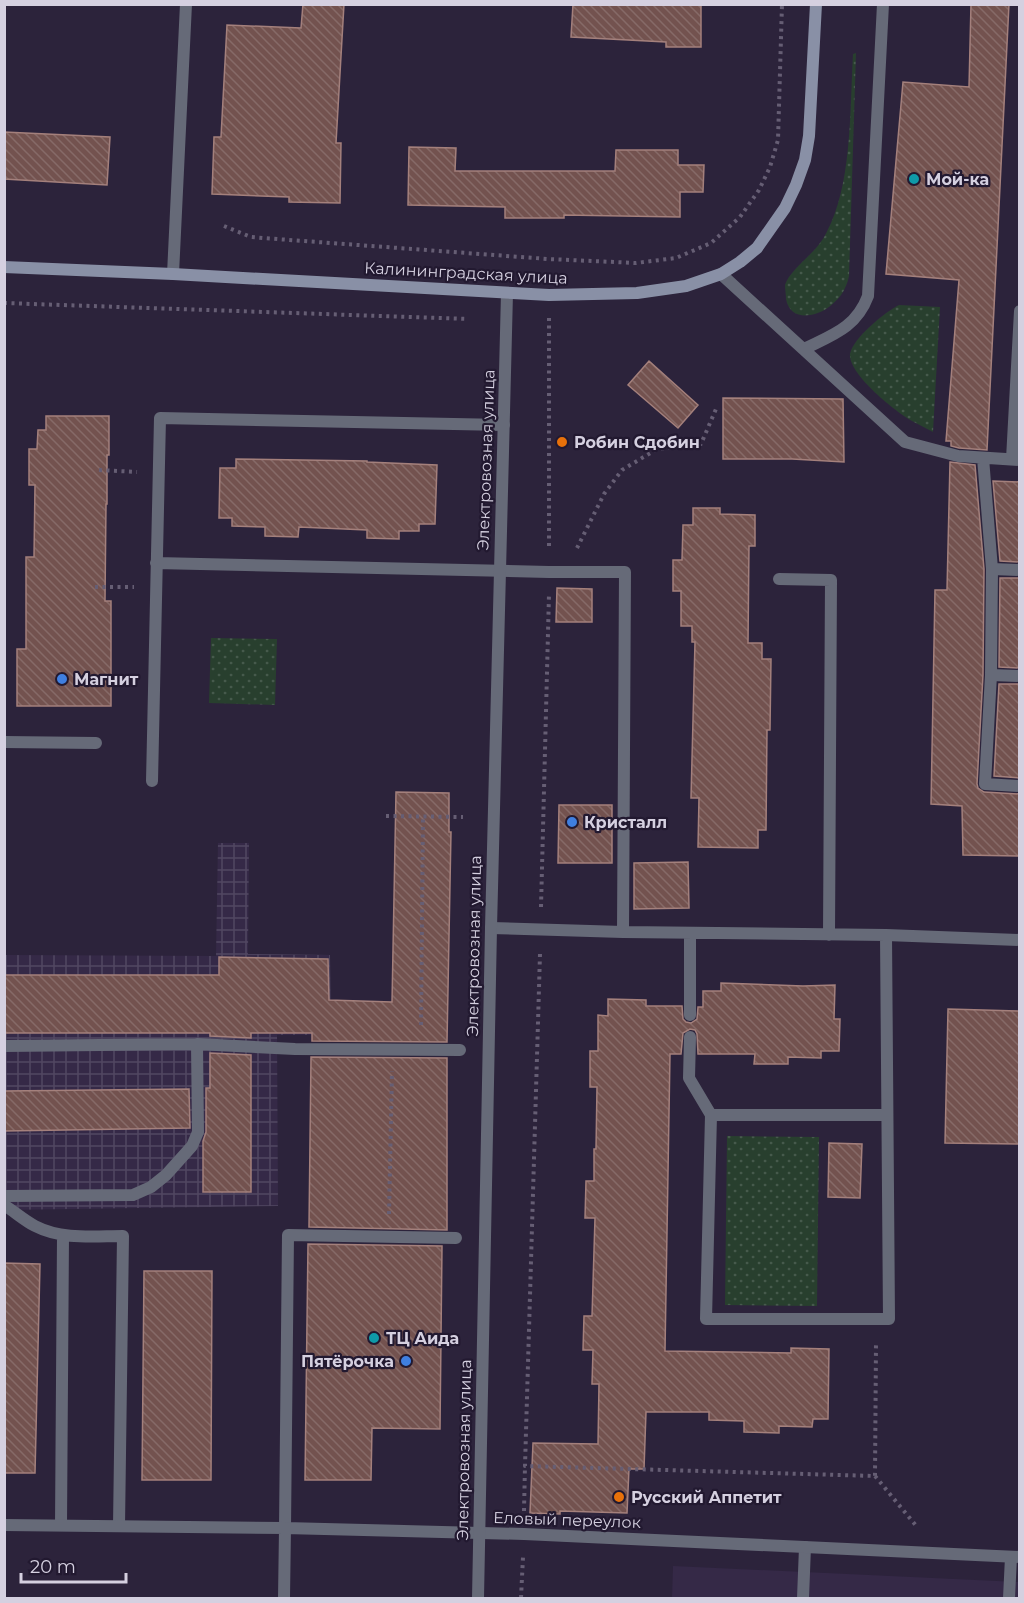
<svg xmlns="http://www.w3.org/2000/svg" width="1024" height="1603" viewBox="0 0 1024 1603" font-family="Montserrat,sans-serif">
<defs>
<pattern id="industrial-grid" width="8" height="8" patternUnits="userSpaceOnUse" patternTransform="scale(1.5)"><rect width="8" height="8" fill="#352947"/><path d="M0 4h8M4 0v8" fill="none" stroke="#514761"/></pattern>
<pattern id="grass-dots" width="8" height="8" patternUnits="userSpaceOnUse" patternTransform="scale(1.5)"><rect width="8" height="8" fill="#283f2e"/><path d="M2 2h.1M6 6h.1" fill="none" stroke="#465a4c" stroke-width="1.8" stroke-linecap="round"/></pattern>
<pattern id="building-back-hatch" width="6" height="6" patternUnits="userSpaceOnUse" patternTransform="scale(1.5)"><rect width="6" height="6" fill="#73524f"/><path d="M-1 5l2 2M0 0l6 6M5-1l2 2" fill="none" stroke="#866a68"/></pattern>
</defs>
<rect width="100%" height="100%" fill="#2c233b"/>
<path fill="#352947" d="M 673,1566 L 1020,1582 L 1019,1598 L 672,1598 Z"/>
<path fill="url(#industrial-grid)" d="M 218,843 L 249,843 L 248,954 L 330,955 L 331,1035 L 277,1035 L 278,1206 L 5,1210 L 4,955 L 216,956 Z"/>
<path fill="url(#grass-dots)" d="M 856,53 L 849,276 C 846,291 838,301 826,309 C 811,318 790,320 786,299 C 786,295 785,289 785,285 C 789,271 812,255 820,243 C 825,237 828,229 831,223 C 852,176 850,105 853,54 Z
M 899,305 L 940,307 L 933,432 C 926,428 919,425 912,421 C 896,412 848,374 850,354 C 853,338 885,312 899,305 Z
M 211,638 L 277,639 L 275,705 L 209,703 Z
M 727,1136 L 819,1137 L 817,1306 L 725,1305 Z"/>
<path fill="url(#building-back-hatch)" stroke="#a4807c" stroke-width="1.5" d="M 303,4 L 344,4 L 336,143 L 341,143 L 340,203 L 289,202 L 289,197 L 212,194 L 214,137 L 221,137 L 227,25 L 301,28 Z
M 573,4 L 701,4 L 701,47 L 666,47 L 666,42 L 571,37 Z
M 971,4 L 1009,4 L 987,450 L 959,448 L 951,446 L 951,441 L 946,441 L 959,280 L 886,274 L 903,82 L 969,87 Z
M 4,132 L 110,137 L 107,185 L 4,179 Z
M 409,147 L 456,148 L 455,171 L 615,171 L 616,150 L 678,150 L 678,165 L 704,165 L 703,192 L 680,192 L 680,217 L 564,215 L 564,218 L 505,218 L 505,207 L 408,205 Z
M 649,361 L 698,405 L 678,428 L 628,385 Z
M 723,398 L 843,399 L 844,462 L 792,459 L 723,459 Z
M 46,416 L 109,416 L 109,455 L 107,455 L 107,504 L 106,504 L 105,601 L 111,601 L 111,706 L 17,706 L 17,649 L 26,649 L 26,557 L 34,557 L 35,485 L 29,485 L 29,449 L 37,449 L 38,430 L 46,430 Z
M 236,459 L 367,461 L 367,462 L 437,465 L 435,524 L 419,524 L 419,531 L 399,531 L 399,539 L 367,538 L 367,530 L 299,527 L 298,537 L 265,536 L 265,527 L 232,526 L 232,518 L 219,518 L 220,468 L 236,468 Z
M 950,462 L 975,465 L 984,569 L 983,675 L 977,784 L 978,788 L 984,792 L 1020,794 L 1020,856 L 963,855 L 962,806 L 931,804 L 935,590 L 947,590 Z
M 993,481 L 1020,482 L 1020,562 L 1000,561 Z
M 693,508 L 720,508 L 720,514 L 755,515 L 755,546 L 749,546 L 748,643 L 762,643 L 762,659 L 771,659 L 770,730 L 767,730 L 766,830 L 758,830 L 758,848 L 698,847 L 699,798 L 691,798 L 695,642 L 692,642 L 692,626 L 681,626 L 681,591 L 673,591 L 673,560 L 682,560 L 683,525 L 693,525 Z
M 1000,578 L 1020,578 L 1020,668 L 999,667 Z
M 557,588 L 592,589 L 592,622 L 556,622 Z
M 999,684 L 1020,684 L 1020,778 L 994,776 Z
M 396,792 L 449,793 L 449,832 L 451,832 L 447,1042 L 312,1041 L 312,1033 L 251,1033 L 251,1038 L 210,1036 L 210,1033 L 4,1033 L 4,975 L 219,975 L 219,957 L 328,959 L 329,1000 L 392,1002 Z
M 559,805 L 612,805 L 612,863 L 558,863 Z
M 688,862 L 689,908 L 634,909 L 634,863 Z
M 721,983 L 803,986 L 835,985 L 834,1019 L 840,1019 L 839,1051 L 821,1051 L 821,1058 L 788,1057 L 788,1064 L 754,1064 L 755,1054 L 698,1054 L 697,1034 L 695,1030 L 690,1029 L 683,1033 L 681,1054 L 670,1054 L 665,1351 L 791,1353 L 791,1348 L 829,1349 L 828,1419 L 813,1419 L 812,1427 L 779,1426 L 779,1433 L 744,1432 L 744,1421 L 709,1420 L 709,1412 L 646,1412 L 644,1469 L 629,1469 L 627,1513 L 560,1511 L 560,1514 L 530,1513 L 533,1443 L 598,1444 L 599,1384 L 592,1384 L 593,1350 L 583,1350 L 584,1316 L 592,1316 L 595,1218 L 585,1218 L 586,1181 L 594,1181 L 594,1149 L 596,1149 L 597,1087 L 590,1087 L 590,1051 L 598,1051 L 598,1015 L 608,1016 L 608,999 L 646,1000 L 646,1006 L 682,1006 L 683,1019 L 686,1022 L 691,1023 L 697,1019 L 698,1007 L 703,1007 L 703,991 L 721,991 Z
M 948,1009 L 1020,1011 L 1019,1144 L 945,1143 Z
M 210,1053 L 251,1055 L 251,1192 L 203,1192 L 203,1141 L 206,1132 L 206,1088 L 210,1088 Z
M 311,1057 L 447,1058 L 447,1230 L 309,1227 Z
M 189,1089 L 190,1128 L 4,1131 L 4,1091 Z
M 829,1143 L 862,1144 L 860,1198 L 828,1197 Z
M 308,1244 L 442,1246 L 440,1429 L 372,1428 L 371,1480 L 305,1480 Z
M 4,1263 L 40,1264 L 35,1473 L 4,1473 Z
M 144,1271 L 212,1271 L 211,1480 L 142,1480 Z"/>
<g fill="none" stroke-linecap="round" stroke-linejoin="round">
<path stroke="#665e74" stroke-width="4" stroke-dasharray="3 4.5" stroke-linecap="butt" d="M 224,226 L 251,237 L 263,238 L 548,259 L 636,263 L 676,258 L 711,243 L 740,217 L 759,190 L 770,167 L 778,140 L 782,4
M 4,303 L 468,319
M 549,318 L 549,547
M 99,470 L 137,472
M 577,548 L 604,494 L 622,470 L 657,449 L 701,444 L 716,409
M 95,587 L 134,587
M 386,816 L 463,817
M 541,907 L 549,594
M 540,954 L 525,1466 L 875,1476 L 876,1343
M 421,1025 L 423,816
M 389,1214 L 392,1071
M 875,1476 L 918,1528
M 524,1511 L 525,1466
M 521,1598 L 523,1557"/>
<path stroke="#666a78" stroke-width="12" d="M 721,274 L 905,442 L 958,456 L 1020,460
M 804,349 C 832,335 856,328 868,296 L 883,4
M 983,458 L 992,569 L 991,675 L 985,784 L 1020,786
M 1012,459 L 1020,311
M 156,563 L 549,572 L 625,572 L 623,932
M 992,569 L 1020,570
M 779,579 L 831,580 L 829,935
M 991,675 L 1020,676
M 4,742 L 96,743
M 152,781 L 160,418 L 504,425
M 491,928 L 623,932 L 886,935 L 1020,940
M 690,933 L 690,1015
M 886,935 L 889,1319 L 706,1319 L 711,1115 L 887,1115
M 690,1037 L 689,1078 L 711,1115
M 4,1046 L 197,1044 L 295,1049 L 460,1050
M 4,1196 L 133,1195 L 151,1187 L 166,1175 L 192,1146 L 198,1132 L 197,1044
M 4,1205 C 15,1212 25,1221 35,1226 C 62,1240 94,1236 123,1236 L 119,1526
M 61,1525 L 63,1236
M 285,1528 L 288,1235 L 456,1238
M 803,1598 L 805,1547
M 1009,1598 L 1011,1557"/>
<path stroke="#666a78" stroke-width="12" d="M 173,274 L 186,4
M 4,1525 L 285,1528 L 524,1534 L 1020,1557
M 284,1598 L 285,1528"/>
<path stroke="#666a78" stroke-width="12" d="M 478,1598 L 491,928 L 507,293"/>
<path stroke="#8990a6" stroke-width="12" d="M 4,267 L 173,274 L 549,295 L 637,293 L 686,286 L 721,274 L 740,262 L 757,248 L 785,208 L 796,185 L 805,160 L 809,136 L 816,4"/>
</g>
<g fill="#0f9aa8" stroke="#221930" stroke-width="2">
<circle cx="914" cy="179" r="6"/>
<circle cx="374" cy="1338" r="6"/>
</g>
<g fill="#e8710a" stroke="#221930" stroke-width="2">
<circle cx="562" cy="442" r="6"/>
<circle cx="619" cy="1497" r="6"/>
</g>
<g fill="#3f7fe0" stroke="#221930" stroke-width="2">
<circle cx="62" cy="679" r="6"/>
<circle cx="572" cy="822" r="6"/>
<circle cx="406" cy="1361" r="6"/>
</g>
<g text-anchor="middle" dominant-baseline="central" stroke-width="4.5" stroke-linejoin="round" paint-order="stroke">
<g font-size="16" font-weight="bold" fill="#d5d0e0" stroke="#221930" text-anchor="start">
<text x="926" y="179">Мой-ка</text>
<text x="574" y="442">Робин Сдобин</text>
<text x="74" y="679">Магнит</text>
<text x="584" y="822">Кристалл</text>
<text x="386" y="1338">ТЦ Аида</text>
<text x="394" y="1361" text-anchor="end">Пятёрочка</text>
<text x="631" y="1497">Русский Аппетит</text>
</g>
<g font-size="16" fill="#d5d0e0" stroke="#221930">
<text transform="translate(466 273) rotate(3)">Калининградская улица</text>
<text transform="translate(486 460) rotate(-88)">Электровозная улица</text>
<text transform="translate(474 946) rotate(-89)">Электровозная улица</text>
<text transform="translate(464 1450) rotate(-89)">Электровозная улица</text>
<text transform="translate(567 1520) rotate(2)">Еловый переулок</text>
</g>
</g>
<rect width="1024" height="1603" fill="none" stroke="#d5d0e0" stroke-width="12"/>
<path d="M21 1573v9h105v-9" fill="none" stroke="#d5d0e0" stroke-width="3"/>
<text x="30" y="1573" font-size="18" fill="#d5d0e0" stroke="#221930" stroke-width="4.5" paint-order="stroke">20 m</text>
</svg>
